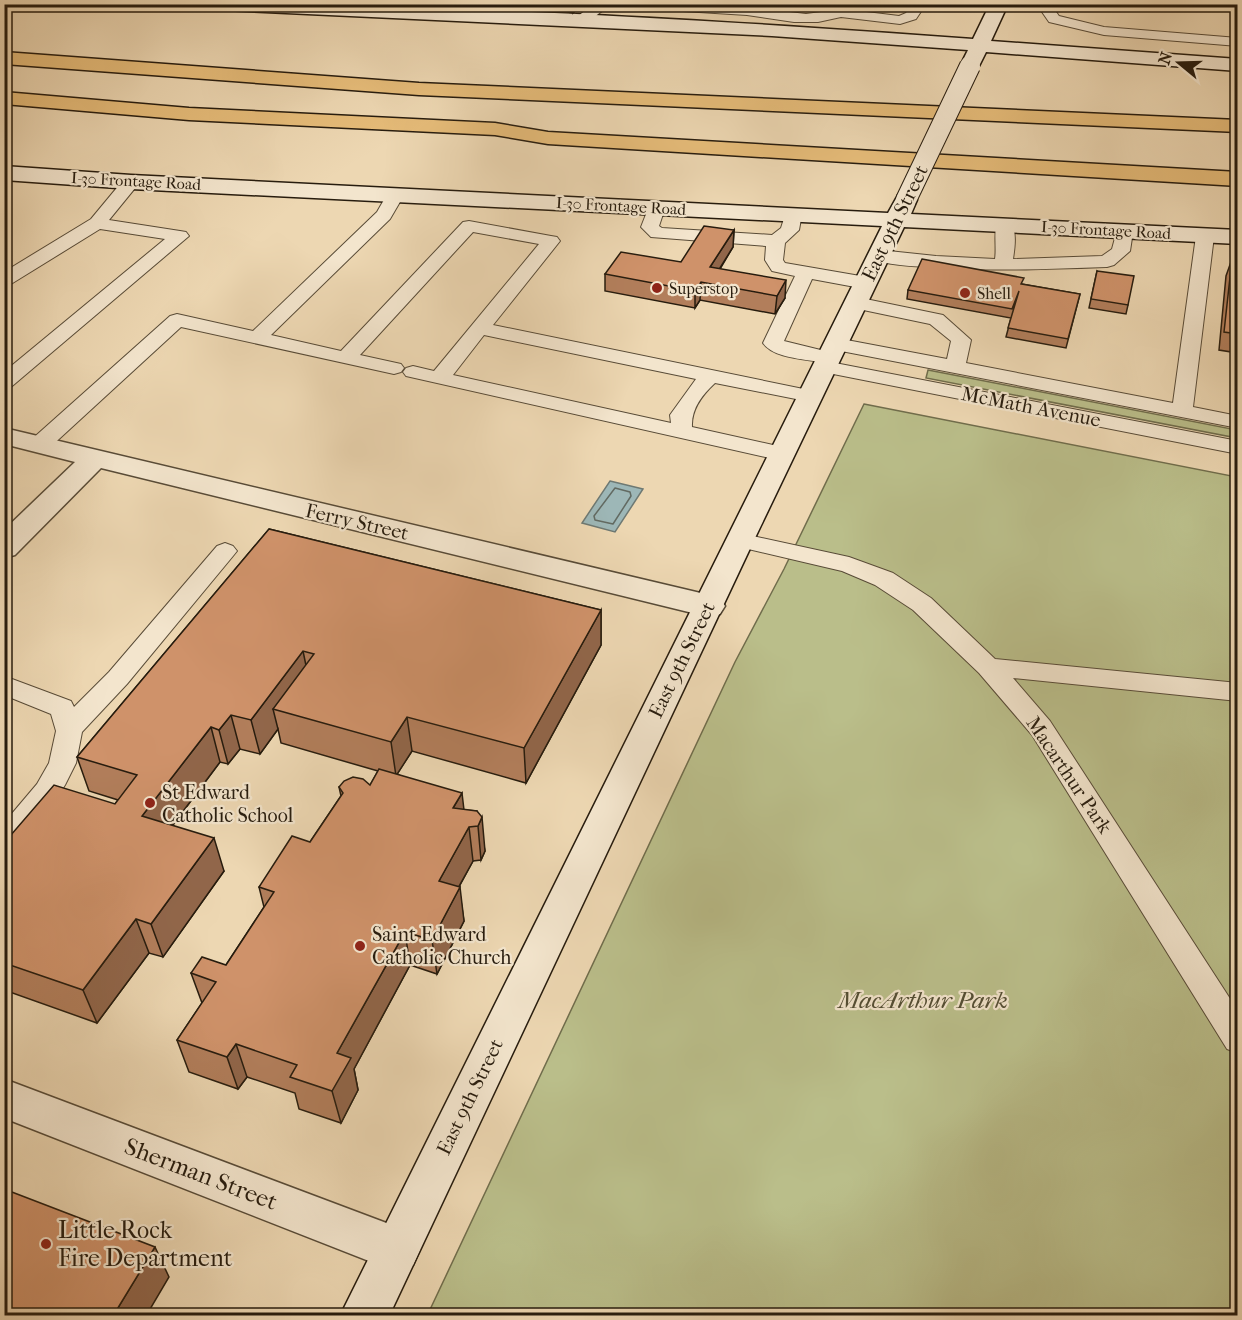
<svg xmlns="http://www.w3.org/2000/svg" width="1242" height="1320" viewBox="0 0 1242 1320" font-family="'IM FELL French Canon',serif">
<rect width="100%" height="100%" fill="#edd7b2"/>
<filter id="stains"><feTurbulence type="fractalNoise" baseFrequency=".00333" numOctaves="4"/><feColorMatrix values="0 0 0 0 .2 0 0 0 0 .09 0 0 0 0 .02 0 0 0 .5 -.17"/></filter>
<radialGradient id="worn" r=".72"><stop offset=".6" stop-color="#630" stop-opacity="0"/><stop offset="1" stop-color="#630" stop-opacity=".3"/></radialGradient>
<path fill="#babe8a" stroke="#706d4c" stroke-width="1.5" d="M 928,370 L 1237,430 L 1237,438 L 926,378 Z
M 864,404 L 1237,477 L 1237,1315 L 427,1316 L 735,662 L 784,569 Z"/>
<path fill="#9db7b7" stroke="#6e7973" stroke-width="1.5" d="M 610,481 L 643,489 L 615,532 L 582,523 Z"/>
<g fill="none" stroke-linecap="round" stroke-linejoin="round">
<path stroke="#626a62" stroke-width="1.5" d="M 615,488 L 630,492 L 631,496 L 613,524 L 595,520 L 594,516 Z"/>
<g stroke="#584b37" stroke-width="2">
<path id="service" d="M 594,4 L 611,4 L 584,25 L 574,25 L 572,22 L 574,19 Z
M 661,4 L 737,8 L 744,4 L 758,4 L 756,8 L 806,14 L 836,10 L 839,4 L 853,4 L 850,10 L 899,16 L 906,13 L 912,4 L 926,4 L 916,19 L 900,24 L 841,17 L 818,22 L 794,22 L 747,15 L 667,10 L 662,9 Z
M 1041,4 L 1055,4 L 1054,9 L 1059,16 L 1104,27 L 1238,38 L 1238,46 L 1104,35 L 1049,22 L 1040,9 Z
M 131,177 L 137,178 L 140,182 L 109,220 L 180,231 L 186,232 L 189,236 L 11,387 L 4,389 L 4,372 L 165,239 L 100,229 L 11,284 L 4,286 L 4,272 L 91,219 L 125,178 Z
M 395,190 L 401,191 L 404,195 L 390,219 L 271,335 L 341,351 L 463,222 L 469,221 L 551,236 L 557,237 L 560,241 L 493,325 L 818,392 L 821,396 L 818,400 L 811,402 L 715,383 C 702,395 691,409 692,427 L 791,449 L 794,454 L 791,459 L 783,461 L 406,376 L 403,372 L 406,368 L 413,366 L 434,371 L 539,244 L 473,232 L 360,355 L 401,364 L 404,368 L 401,372 L 394,374 L 181,327 L 47,450 L 39,452 L 31,450 L 28,445 L 31,440 L 170,316 L 177,314 L 253,331 L 377,212 L 389,191 ZM 484,335 L 696,379 L 670,415 L 671,423 L 453,375 Z
M 656,203 L 662,204 L 665,208 L 659,226 L 662,228 L 772,235 L 781,228 L 787,209 L 799,209 L 802,213 L 799,230 L 785,243 L 783,260 L 785,263 L 866,277 L 873,279 L 875,283 L 873,287 L 866,289 L 812,279 L 784,341 L 837,354 L 840,358 L 835,363 L 1238,441 L 1238,454 L 818,371 L 815,367 L 820,362 C 804,359 773,358 763,343 L 795,276 L 772,271 L 765,260 L 766,246 L 651,237 L 641,227 L 650,204 Z
M 1004,219 L 1010,220 C 1017,231 1015,246 1013,259 L 1102,256 L 1112,249 L 1118,227 L 1130,227 L 1133,231 L 1130,251 L 1114,265 L 1107,267 C 1053,269 1000,271 946,268 C 922,267 896,266 873,260 L 870,256 L 873,252 L 879,250 L 936,256 L 995,259 C 997,247 993,230 998,220 Z
M 1205,231 L 1211,232 L 1214,236 L 1193,407 L 1238,416 L 1238,428 L 836,350 L 829,348 L 826,344 L 829,340 L 836,338 L 947,359 L 951,341 L 930,324 L 849,307 L 846,303 L 849,299 L 856,297 L 943,315 L 971,340 L 966,363 L 1173,403 L 1196,236 L 1199,232 Z
M 739,533 L 849,557 L 893,573 L 931,598 L 995,659 L 1238,683 L 1238,701 L 1013,678 L 1050,721 L 1238,1011 L 1238,1053 L 1227,1049 L 1032,735 L 979,673 L 913,610 L 875,585 L 842,571 L 731,545 L 727,540 L 731,535 Z
M 225,543 L 233,546 L 237,551 L 233,556 L 127,684 L 82,732 L 76,763 L 65,785 L 47,813 L 14,851 L 4,854 L 4,823 L 37,784 L 49,763 L 56,731 L 51,714 L 4,695 L 4,676 L 71,701 L 74,707 L 109,672 L 217,546 Z"/>
</g>
<g stroke="#584b37" stroke-width="3">
<path id="minor" d="M 4,428 L 709,595 L 720,598 L 725,606 L 720,614 L 709,617 L 101,468 L 15,555 L 4,558 L 4,530 L 75,462 L 4,444 Z
M 4,1079 L 413,1233 L 420,1249 L 413,1265 L 397,1272 L 4,1118 Z"/>
</g>
<g stroke="#271c0e" stroke-width="3">
<path id="secondary" d="M 195,4 C 455,4 714,20 973,39 L 990,4 L 1008,4 L 991,41 L 1238,59 L 1238,71 L 986,52 L 979,66 L 965,66 L 962,62 L 968,50 L 772,36 L 204,9 Z
M 4,166 L 131,175 L 888,213 L 898,195 L 906,193 L 914,195 L 917,200 L 911,214 L 1238,230 L 1238,244 L 904,227 L 754,540 L 389,1316 L 340,1316 L 882,226 L 131,189 L 4,180 Z"/>
</g>
<g stroke="#271c0e" stroke-width="3">
<path id="motorway" d="M 4,52 L 419,83 L 1238,120 L 1238,132 L 419,95 L 4,64 Z
M 4,92 L 189,108 L 495,123 L 548,132 L 1238,172 L 1238,186 L 548,144 L 495,135 L 189,120 L 4,104 Z"/>
</g>
<use href="#service" fill="#f3e5cd" fill-rule="evenodd"/>
<use href="#minor" fill="#f3e5cd" fill-rule="evenodd"/>
<use href="#secondary" fill="#f3e5cd" fill-rule="evenodd"/>
<use href="#motorway" fill="#e6bc79" fill-rule="evenodd"/>
<g stroke="#271c0e" stroke-width="22" stroke-linecap="butt">
<path id="secondary-bridge" d="M 906,200 L 970,66"/>
</g>
<use href="#secondary-bridge" stroke="#f3e5cd" stroke-width="20"/>
</g>
<path fill="#b27e5b" stroke="#271c0e" stroke-width="1.5" d="M 516,4 L 582,4 L 573,13 Z
M 734,230 L 733,247 L 720,269 L 785,298 L 775,314 L 700,300 L 695,308 L 605,291 L 605,274 L 681,262 Z
M 1232,259 L 1238,260 L 1238,353 L 1219,350 L 1226,276 Z
M 1097,271 L 1128,305 L 1126,314 L 1089,308 Z
M 1022,284 L 1080,294 L 1066,348 L 1006,337 L 1011,318 L 907,299 L 908,290 Z
M 269,529 L 601,610 L 601,645 L 526,783 L 412,751 L 397,774 L 464,810 L 477,811 L 485,851 L 481,860 L 473,861 L 459,887 L 464,921 L 437,974 L 410,965 L 354,1069 L 358,1090 L 341,1123 L 299,1109 L 295,1093 L 247,1077 L 238,1089 L 189,1072 L 177,1040 L 202,1003 L 191,973 L 226,965 L 264,907 L 259,887 L 310,842 L 341,796 L 339,787 L 370,785 L 378,771 L 281,743 L 278,729 L 260,754 L 240,749 L 228,764 L 220,762 L 173,825 L 224,871 L 163,957 L 149,953 L 97,1023 L 4,990 L 4,843 L 115,804 L 118,800 L 89,791 L 77,757 Z"/>
<path fill="#91664a" stroke="#271c0e" stroke-width="1.5" d="M 573,4 L 582,4 L 573,13 Z
M 734,230 L 733,247 L 710,284 L 710,267 Z
M 786,280 L 785,298 L 775,314 L 777,296 Z
M 701,282 L 700,300 L 695,308 L 695,291 Z
M 601,610 L 601,645 L 526,783 L 524,748 Z
M 303,651 L 310,685 L 273,709 L 278,729 L 260,754 L 251,720 Z
M 231,715 L 240,749 L 228,764 L 219,730 Z
M 407,717 L 412,751 L 396,776 L 391,742 Z
M 211,727 L 220,762 L 154,850 L 142,816 Z
M 462,793 L 466,827 L 453,808 Z
M 482,817 L 485,851 L 481,860 L 478,826 Z
M 469,827 L 473,861 L 443,915 L 439,881 Z
M 214,838 L 224,871 L 163,957 L 151,924 Z
M 460,887 L 464,921 L 437,974 L 432,940 Z
M 136,919 L 149,953 L 97,1023 L 83,990 Z
M 405,932 L 410,965 L 354,1069 L 358,1090 L 341,1123 L 332,1091 L 337,1053 Z
M 236,1044 L 247,1077 L 238,1089 L 227,1057 Z
M 155,1247 L 169,1277 L 146,1316 L 113,1316 Z"/>
<path fill="#cf926a" stroke="#271c0e" stroke-width="1.5" d="M 704,226 L 734,230 L 710,267 L 786,280 L 777,296 L 701,282 L 695,291 L 605,274 L 621,252 L 681,262 Z
M 922,259 L 1024,278 L 1021,284 L 1080,294 L 1068,339 L 1008,328 L 1019,291 L 1012,309 L 908,290 Z
M 1232,259 L 1238,260 L 1238,334 L 1224,332 Z
M 1097,271 L 1134,276 L 1128,305 L 1091,299 Z
M 269,529 L 601,610 L 524,748 L 407,717 L 391,742 L 273,709 L 314,654 L 303,651 L 251,720 L 231,715 L 219,730 L 211,727 L 142,816 L 214,838 L 151,924 L 136,919 L 83,990 L 4,963 L 4,843 L 54,785 L 115,804 L 137,775 L 77,757 Z
M 379,769 L 462,793 L 453,808 L 477,811 L 482,817 L 478,826 L 469,827 L 439,881 L 460,887 L 432,940 L 405,932 L 337,1053 L 351,1058 L 332,1091 L 290,1077 L 297,1065 L 236,1044 L 227,1057 L 177,1040 L 216,982 L 191,973 L 202,957 L 226,965 L 274,892 L 259,887 L 292,836 L 310,842 L 343,793 L 339,787 L 344,781 L 353,777 L 363,779 L 370,785 Z
M 4,1189 L 155,1247 L 113,1316 L 4,1316 Z"/>
<g fill="#8f2418" stroke="#f3e5cd" stroke-width="2">
<circle cx="657" cy="288" r="6"/>
<circle cx="965" cy="293" r="6"/>
<circle cx="150" cy="803" r="6"/>
<circle cx="360" cy="946" r="6"/>
<circle cx="46" cy="1244" r="6"/>
</g>
<g text-anchor="middle" dominant-baseline="central" stroke-width="4.5" stroke-linejoin="round" paint-order="stroke">
<g font-size="16" fill="#271c0e" stroke="#f3e5cd">
<text transform="translate(136 181) rotate(3)">I-30 Frontage Road</text>
<text transform="translate(621 206) rotate(3)">I-30 Frontage Road</text>
<text transform="translate(1106 230) rotate(3)">I-30 Frontage Road</text>
</g>
<g font-size="16" fill="#271c0e" stroke="#f3e5cd" text-anchor="start">
<text x="669" y="288">Superstop</text>
<text x="977" y="293">Shell</text>
</g>
<g font-size="20" fill="#271c0e" stroke="#f3e5cd">
<text transform="translate(895 223) rotate(-64)">East 9th Street</text>
<text transform="translate(1031 407) rotate(11)">McMath Avenue</text>
<text transform="translate(357 522) rotate(13)">Ferry Street</text>
<text transform="translate(682 660) rotate(-64)">East 9th Street</text>
<text transform="translate(1069 775) rotate(56)">Macarthur Park</text>
<text transform="translate(470 1097) rotate(-64)">East 9th Street</text>
</g>
<g font-size="20" fill="#271c0e" stroke="#f3e5cd" text-anchor="start">
<text x="162" y="792">St Edward<tspan x="162" dy="23">Catholic School</tspan></text>
<text x="372" y="934">Saint Edward<tspan x="372" dy="23">Catholic Church</tspan></text>
</g>
<g font-size="24" font-style="italic" fill="#534d33" stroke="#f3e5cd">
<text x="923" y="1000">MacArthur Park</text>
</g>
<g font-size="24" fill="#271c0e" stroke="#f3e5cd">
<text transform="translate(201 1174) rotate(21)">Sherman Street</text>
</g>
<g font-size="24" fill="#271c0e" stroke="#f3e5cd" text-anchor="start">
<text x="58" y="1230">Little Rock<tspan x="58" dy="28">Fire Department</tspan></text>
</g>
</g>
<rect width="1242" height="1320" fill="none" stroke="#edd7b2" stroke-width="24"/>
<rect x="6" y="6" width="1230" height="1308" fill="none" stroke="#271c0e" stroke-width="3"/>
<rect x="12" y="12" width="1218" height="1296" fill="none" stroke="#271c0e" stroke-width="1.5"/>
<g transform="translate(1179 63) rotate(289)" stroke="#f3e5cd" stroke-width="4.5" paint-order="stroke">
<path d="M0-4.5L10 22L0 15L-10 22Z" fill="#271c0e"/>
<text y="-9" font-size="16" font-weight="bold" text-anchor="middle" fill="#271c0e">N</text>
</g>
<rect width="100%" height="100%" filter="url(#stains)"/>
<rect width="100%" height="100%" fill="url(#worn)"/>
</svg>
